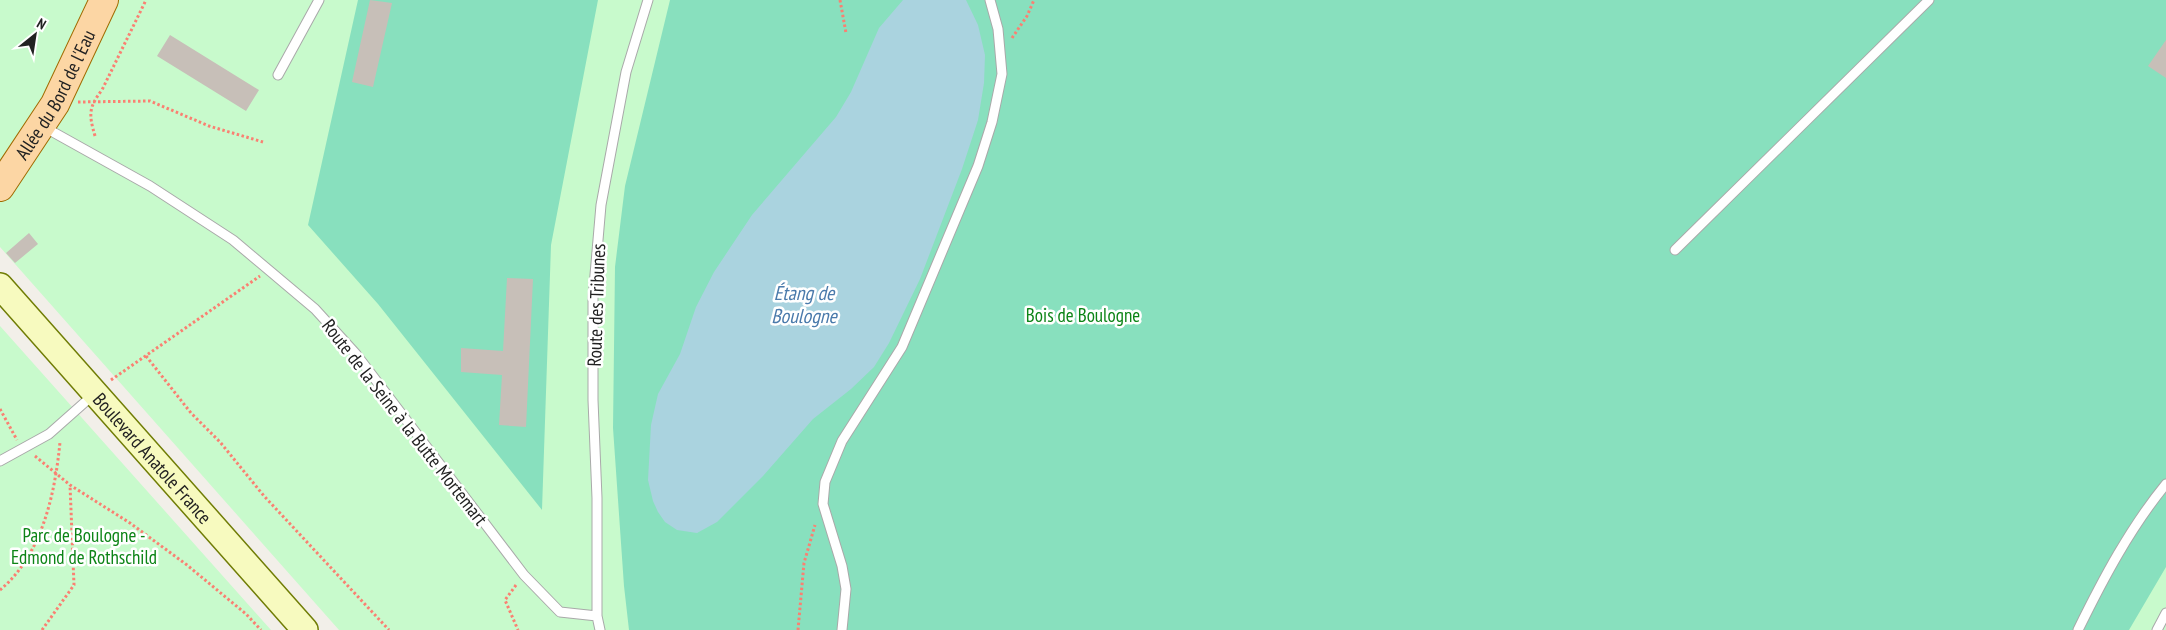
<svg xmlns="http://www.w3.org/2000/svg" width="2166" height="630" viewBox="0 0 2166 630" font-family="'PT Sans Narrow',sans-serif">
<rect width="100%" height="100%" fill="#f2efe9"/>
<path fill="#c8facc" d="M 0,0 L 2166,0 L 2166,630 L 339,630 L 0,247 Z
M 0,326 L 271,630 L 0,630 Z"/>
<path fill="#88e0be" d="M 358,0 L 598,0 L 551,245 L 542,510 L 378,304 L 308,225 Z
M 670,0 L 2166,0 L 2166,567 L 2129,630 L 629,630 L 624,586 L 613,428 L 615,267 L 625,186 Z"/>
<path fill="#aad3df" d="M 903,0 L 966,0 L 978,25 L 985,55 L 984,83 L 978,120 L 962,169 L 920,279 L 889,343 L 874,367 L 851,389 L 813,419 L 763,476 L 717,522 L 697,533 L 677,530 L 665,522 L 658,512 L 653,501 L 648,480 L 651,425 L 658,394 L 680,354 L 696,307 L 714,272 L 752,215 L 836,117 L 851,92 L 879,28 Z"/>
<path fill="#c7bfb8" d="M 370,0 L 392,3 L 373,87 L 352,82 Z
M 170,35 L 259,90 L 246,111 L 157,56 Z
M 2166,40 L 2166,78 L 2148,66 Z
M 29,233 L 38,244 L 15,263 L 6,253 Z
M 507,278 L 533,279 L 526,427 L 499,425 L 502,375 L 461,372 L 461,348 L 503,351 Z"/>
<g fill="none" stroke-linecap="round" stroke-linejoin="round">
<g stroke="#a9a9a9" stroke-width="11">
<path id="lane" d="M 278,75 L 319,0
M 44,127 L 150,186 L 233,240 L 315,309 L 356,354 L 524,575 L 560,612 L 597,616
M 1675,250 L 1929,0
M 0,461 L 49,434 L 93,395
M 600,630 L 597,616 L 597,498 L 593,400 L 593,298 L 601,205 L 626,72 L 648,0
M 842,630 L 846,589 L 842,566 L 823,504 L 825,482 L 842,441 L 902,347 L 978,166 L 992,122 L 1002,74 L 998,29 L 990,0
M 2078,630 C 2103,579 2130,528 2166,484
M 2157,630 L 2166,613"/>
</g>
<g stroke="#707d05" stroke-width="28">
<g id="secondary">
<path id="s1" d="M 0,286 L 305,630"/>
</g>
</g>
<g stroke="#a06b00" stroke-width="30">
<g id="primary">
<path id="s2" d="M 0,187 L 55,104 L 104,0"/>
</g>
</g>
<path stroke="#fa8072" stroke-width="3" stroke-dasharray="2.5 2.5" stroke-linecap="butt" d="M 840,0 L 846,33
M 1012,38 L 1027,16 L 1034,0
M 78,102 L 150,101 L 209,126 L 263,142
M 95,136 C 89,115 88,108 102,90 L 146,0
M 146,356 L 191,413 L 220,442 L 264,496 L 389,630
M 111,380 L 260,276
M 0,409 L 17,440
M 35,456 L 70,485 L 130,523 L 187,565 L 246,614 L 261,630
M 516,585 L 505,600 L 518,630
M 0,590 C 42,555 55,494 60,442
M 42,630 L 74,585 L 70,485
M 798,630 L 804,563 L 815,525"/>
<use href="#lane" stroke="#fff" stroke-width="9"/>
<use href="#secondary" stroke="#f7fabf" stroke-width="25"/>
<use href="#primary" stroke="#fcd6a4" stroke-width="28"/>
</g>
<g text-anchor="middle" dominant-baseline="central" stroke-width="5" stroke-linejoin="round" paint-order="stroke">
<g font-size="19" fill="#222" stroke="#fff">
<text stroke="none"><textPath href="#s2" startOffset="108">Allée du Bord de l'Eau</textPath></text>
<text transform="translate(596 305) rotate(-88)">Route des Tribunes</text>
<text transform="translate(405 422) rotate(52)">Route de la Seine à la Butte Mortemart</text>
<text stroke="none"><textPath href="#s1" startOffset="230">Boulevard Anatole France</textPath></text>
</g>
<g font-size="19" fill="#0c8416" stroke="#fff">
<text x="1083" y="315">Bois de Boulogne</text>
<text x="84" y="535">Parc de Boulogne -<tspan x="84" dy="22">Edmond de Rothschild</tspan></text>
</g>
<g font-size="20" font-style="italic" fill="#4a7aab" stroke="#fff">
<text x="804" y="293">Étang de<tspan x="804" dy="23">Boulogne</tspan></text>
</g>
</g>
<g transform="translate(35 35) rotate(30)" stroke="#ffffff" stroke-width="4" paint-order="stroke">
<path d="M0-4L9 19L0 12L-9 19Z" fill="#222222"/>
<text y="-8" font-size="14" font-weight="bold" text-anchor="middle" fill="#222222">N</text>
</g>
</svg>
